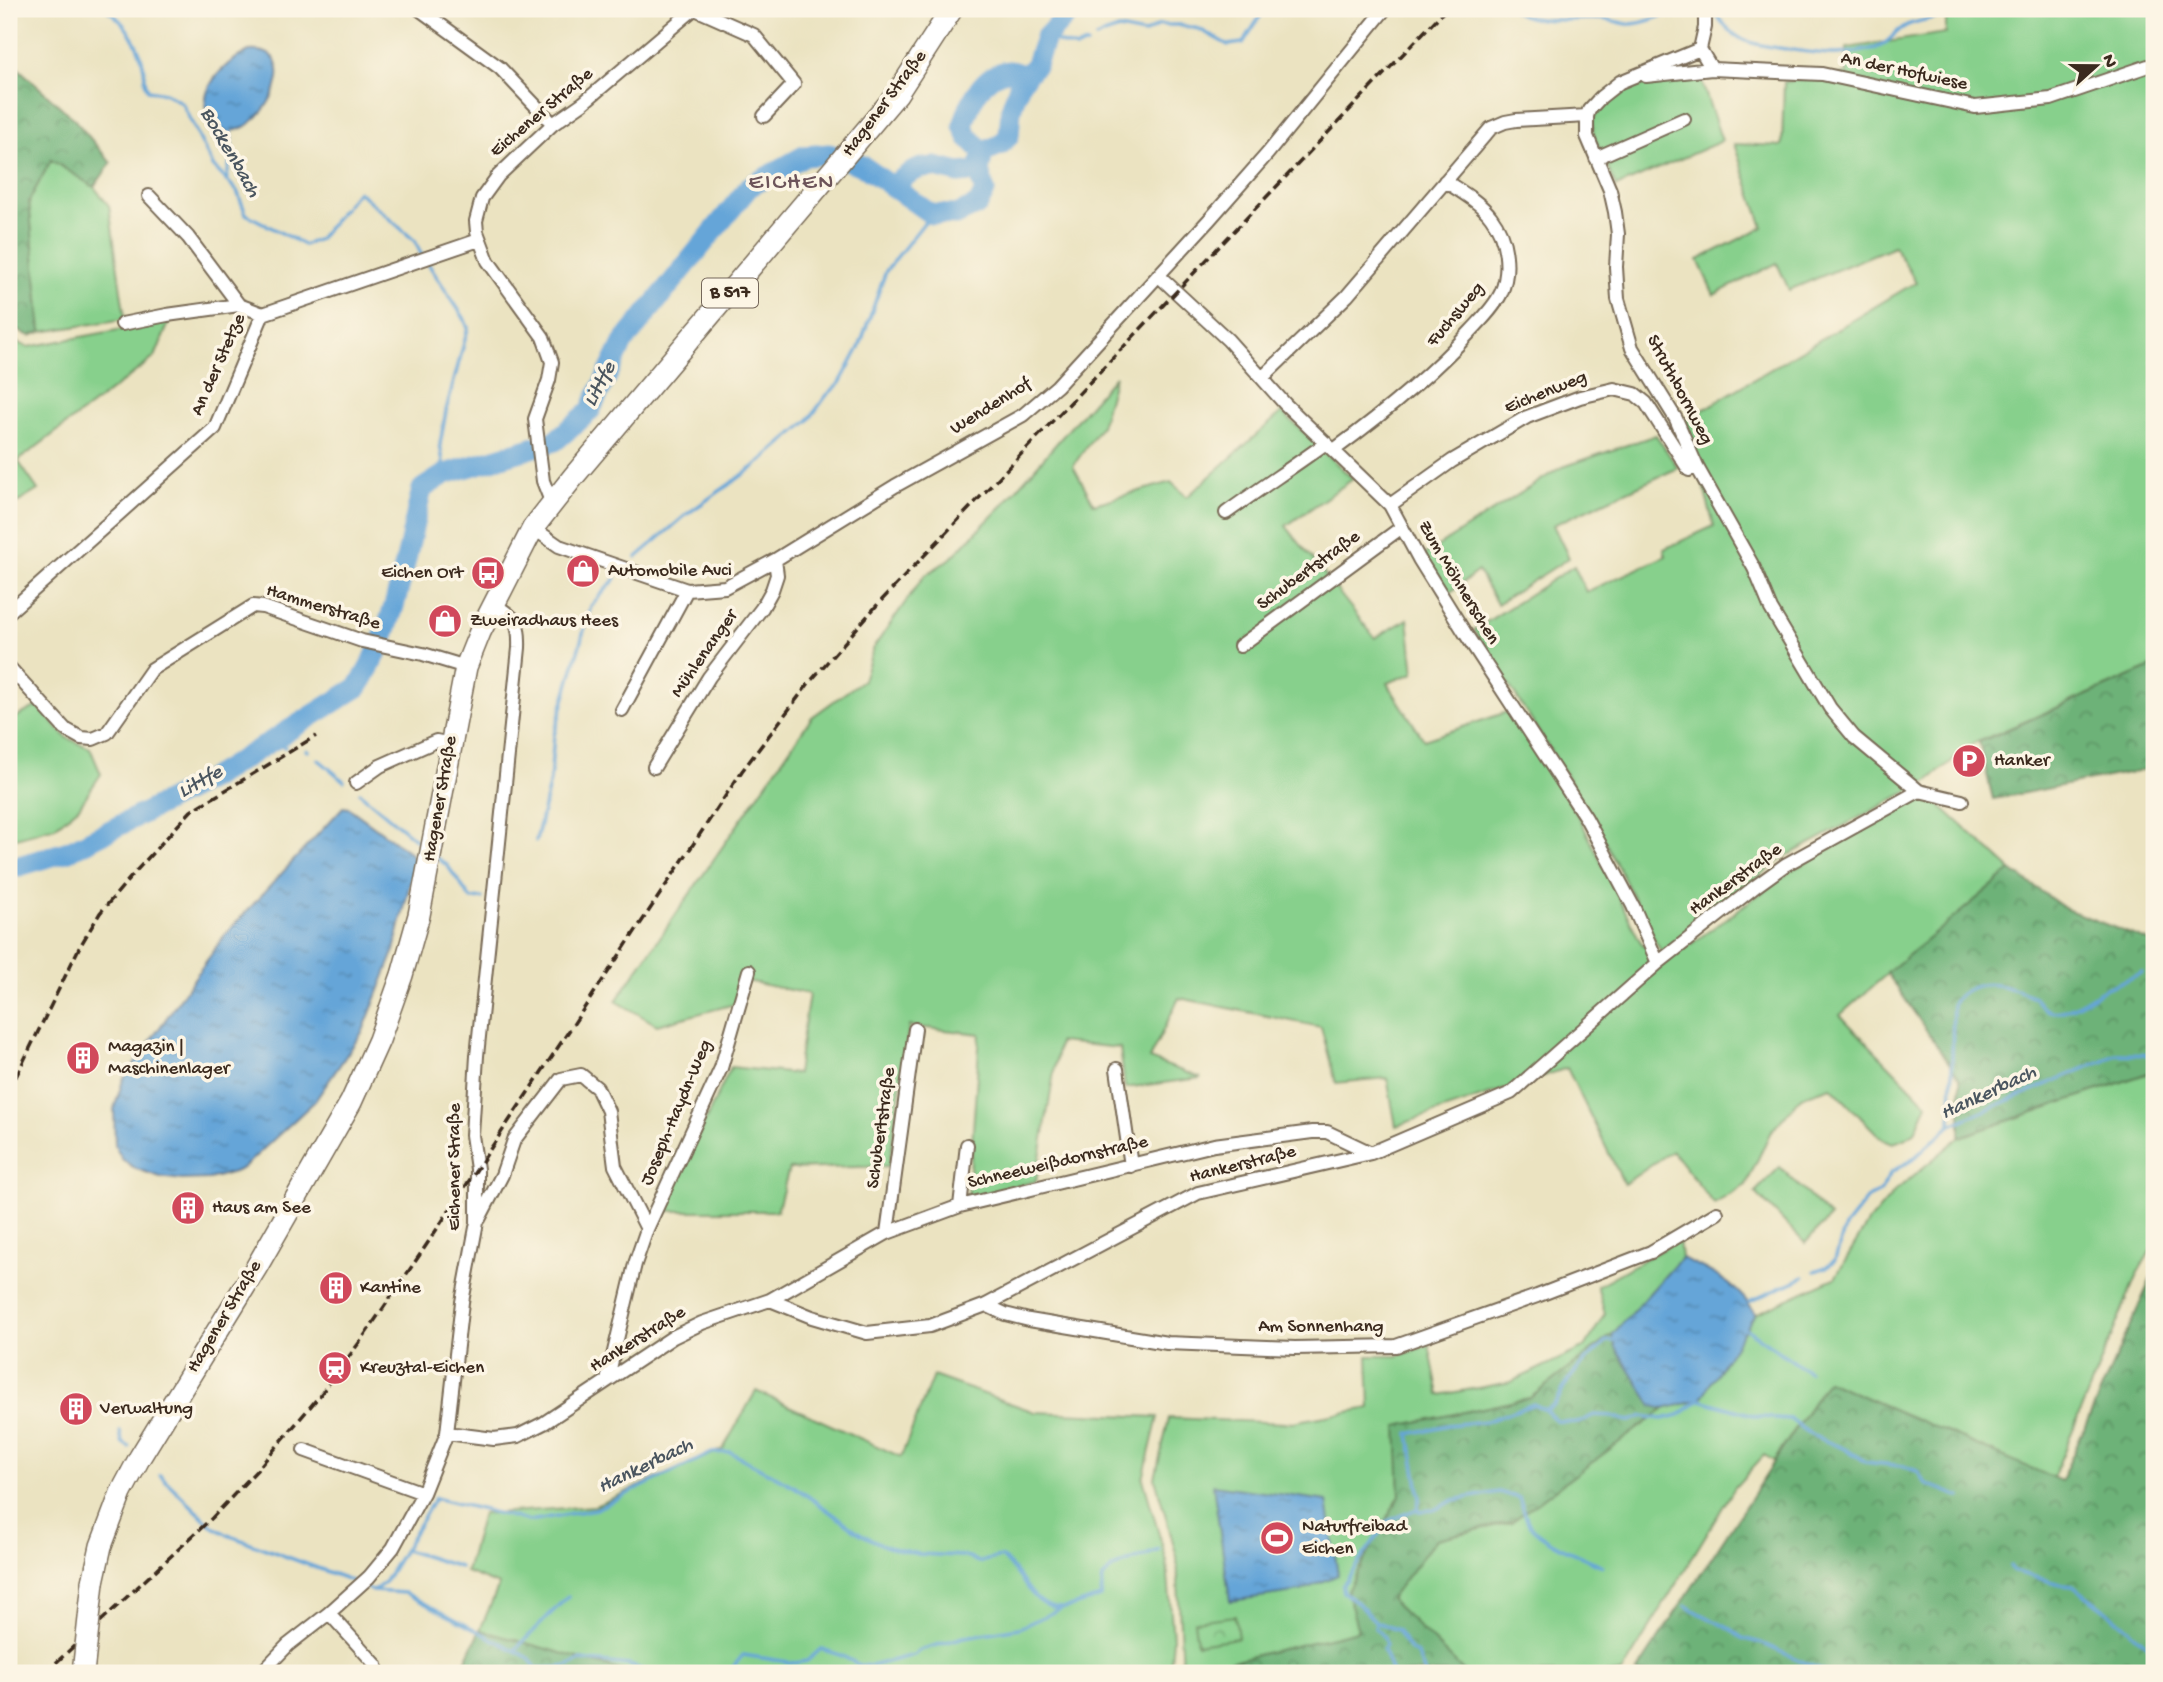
<svg xmlns="http://www.w3.org/2000/svg" width="2163" height="1682" viewBox="0 0 2163 1682" font-family="'Gochi Hand',sans-serif">
<defs>
<pattern id="forest-crowns" width="20" height="18" patternUnits="userSpaceOnUse" patternTransform="scale(1.75)"><rect width="20" height="18" fill="#6db278"/><path d="M2 6a3 3 0 1 1 6 0M12 15a3 3 0 1 1 6 0" fill="none" stroke="#5b9162"/></pattern>
<pattern id="park-crowns" width="20" height="18" patternUnits="userSpaceOnUse" patternTransform="scale(1.75)"><rect width="20" height="18" fill="#87d08c"/><path d="M2 6a3 3 0 1 1 6 0M12 15a3 3 0 1 1 6 0" fill="none" stroke="#70a972"/></pattern>
<pattern id="water-ripples" width="26" height="14" patternUnits="userSpaceOnUse" patternTransform="scale(1.75)"><rect width="26" height="14" fill="#65a5d8"/><path d="M2 4q2-2 4 0t4 0M15 11q2-2 4 0t4 0" fill="none" stroke="#5487af"/></pattern>
</defs>
<rect width="100%" height="100%" fill="#fcf5e5"/>
<filter id="ink" filterUnits="userSpaceOnUse"><feTurbulence type="fractalNoise" baseFrequency=".0143" numOctaves="2"/><feDisplacementMap in="SourceGraphic" scale="14" xChannelSelector="R" yChannelSelector="G"/><feConvolveMatrix kernelMatrix="1 2 1 2 8 2 1 2 1" color-interpolation-filters="sRGB"/></filter>
<filter id="wash" filterUnits="userSpaceOnUse"><feTurbulence type="fractalNoise" baseFrequency=".00686" numOctaves="4" result="noise"/><feDisplacementMap in="SourceGraphic" scale="28" xChannelSelector="R" yChannelSelector="G"/><feGaussianBlur stdDeviation="1.57" result="paint"/><feColorMatrix in="noise" values="0 0 0 0 0 0 0 0 0 0 0 0 0 0 0 0 0 1.4 0 .05"/><feComposite in="paint" operator="in"/></filter>
<g filter="url(#wash)">
<rect width="100%" height="100%" fill="#ebe3c1"/>
<path fill="#87d08c" stroke="#617d55" stroke-width="2" d="M 1946,9 L 2154,9 L 2154,666 L 1972,744 L 1928,781 L 1783,858 L 1661,952 L 1592,816 L 1474,630 L 1574,566 L 1586,592 L 1666,556 L 1664,549 L 1714,526 L 1686,420 L 1916,282 L 1894,246 L 1789,290 L 1777,263 L 1714,295 L 1698,260 L 1763,227 L 1734,144 L 1782,146 L 1784,82 L 1847,74 L 1847,48 L 1946,33 Z
M 1700,77 L 1722,141 L 1616,187 L 1593,134 L 1593,119 L 1603,106 L 1634,86 Z
M 51,160 L 94,187 L 109,206 L 125,319 L 41,332 L 29,201 Z
M 170,320 L 155,357 L 18,461 L 38,490 L 9,508 L 9,339 L 28,347 Z
M 1115,376 L 1101,426 L 1073,466 L 1094,504 L 1171,482 L 1187,497 L 1282,412 L 1353,479 L 1286,526 L 1375,638 L 1408,619 L 1414,673 L 1387,683 L 1424,740 L 1510,711 L 1581,821 L 1640,941 L 1661,966 L 1791,871 L 1919,797 L 1940,805 L 2011,870 L 1888,973 L 1840,1015 L 1927,1104 L 1915,1132 L 1905,1139 L 1893,1143 L 1881,1138 L 1831,1087 L 1801,1097 L 1770,1133 L 1746,1185 L 1714,1204 L 1672,1151 L 1624,1184 L 1567,1068 L 1396,1126 L 1387,1078 L 1336,1083 L 1321,1027 L 1179,998 L 1149,1059 L 1201,1078 L 1125,1088 L 1120,1048 L 1059,1042 L 1036,1181 L 968,1199 L 980,1034 L 909,1026 L 889,1166 L 789,1169 L 777,1211 L 662,1211 L 731,1067 L 797,1074 L 809,994 L 742,980 L 735,1004 L 657,1025 L 616,1001 L 812,717 L 863,680 L 874,647 L 924,576 L 950,559 L 1002,506 Z
M 1656,435 L 1678,468 L 1553,525 L 1569,558 L 1497,604 L 1478,571 L 1449,593 L 1424,555 L 1560,468 Z
M 37,706 L 67,738 L 90,748 L 101,774 L 79,807 L 55,827 L 9,840 L 9,804 L 13,786 L 9,784 L 9,721 Z
M 2154,1071 L 2154,1245 L 2137,1274 L 2053,1478 L 1827,1381 L 1774,1461 L 1764,1455 L 1735,1487 L 1622,1673 L 1466,1673 L 1390,1599 L 1436,1539 L 1511,1522 L 1664,1409 L 1700,1400 L 1755,1314 L 1835,1278 L 1869,1221 L 1894,1192 L 1960,1137 Z
M 1780,1167 L 1830,1217 L 1805,1243 L 1755,1192 Z
M 1679,1240 L 1681,1258 L 1612,1335 L 1530,1398 L 1398,1426 L 1400,1495 L 1347,1591 L 1359,1631 L 1182,1673 L 1177,1557 L 1155,1478 L 1169,1418 L 1287,1423 L 1370,1408 L 1368,1356 L 1398,1356 L 1429,1345 L 1439,1395 L 1511,1382 L 1585,1347 L 1605,1314 L 1597,1286 Z
M 933,1376 L 1035,1412 L 1158,1417 L 1143,1479 L 1167,1562 L 1173,1639 L 1170,1673 L 630,1673 L 480,1630 L 499,1585 L 466,1572 L 482,1514 L 595,1506 L 723,1449 L 756,1391 L 901,1457 Z"/>
<path fill="url(#forest-crowns)" stroke="#546e4b" stroke-width="2" d="M 9,60 L 74,119 L 111,163 L 94,187 L 51,160 L 29,201 L 41,332 L 30,336 L 11,328 L 9,324 Z
M 2154,666 L 2154,768 L 1993,799 L 1979,742 Z
M 2011,870 L 2066,909 L 2154,943 L 2154,1071 L 1960,1137 L 1960,1079 L 1887,973 Z
M 2154,1272 L 2154,1673 L 1636,1673 L 1827,1381 L 2061,1481 Z
M 1612,1335 L 1664,1409 L 1511,1522 L 1436,1539 L 1390,1599 L 1466,1673 L 1181,1673 L 1358,1631 L 1347,1591 L 1400,1495 L 1397,1426 L 1530,1398 Z
M 480,1630 L 630,1673 L 460,1673 Z"/>
<path fill="url(#park-crowns)" stroke="#617d55" stroke-width="2" d="M 1235,1616 L 1238,1638 L 1197,1644 L 1194,1621 Z"/>
<path fill="url(#water-ripples)" stroke="#50687b" stroke-width="2" d="M 249,51 C 307,47 267,129 231,131 C 223,132 217,128 213,122 C 191,93 224,63 249,51 Z
M 343,807 L 349,808 L 410,853 L 415,862 L 393,955 L 363,1031 L 315,1101 L 243,1168 L 234,1172 L 209,1179 L 182,1180 L 160,1177 L 134,1168 L 122,1159 L 115,1146 L 114,1109 L 123,1080 L 224,936 Z
M 1681,1258 C 1708,1269 1742,1287 1755,1314 L 1700,1400 L 1664,1409 L 1652,1406 L 1616,1348 L 1612,1335 Z
M 1213,1485 L 1327,1501 L 1338,1575 L 1301,1591 L 1230,1601 Z"/>
<g fill="none" stroke-linecap="round" stroke-linejoin="round">
<path stroke="#65a5d8" stroke-width="3.5" d="M 106,9 C 126,22 140,45 144,69 C 146,78 143,80 148,90 L 165,93 L 182,103 L 213,166 L 237,191 L 246,214 L 304,245 L 319,239 L 358,191 L 415,241 L 422,256
M 1512,9 C 1532,27 1581,16 1608,20 C 1616,21 1623,24 1630,24 C 1643,24 1655,18 1667,14
M 1713,11 C 1722,22 1730,33 1743,40 C 1756,46 1823,55 1838,54 C 1850,53 1864,51 1876,48 C 1890,44 1896,28 1910,24 C 1939,15 1970,12 2000,9
M 1045,38 L 1076,48 L 1087,44
M 1096,38 L 1104,34 L 1119,29 L 1144,34 L 1159,25 L 1179,25 L 1199,29 L 1228,45 L 1243,43 L 1265,9
M 226,181 L 232,152 L 230,131
M 427,262 L 464,318 L 468,328 L 446,411 L 440,444 L 445,474
M 637,557 L 687,514 L 754,467 L 808,421 L 826,396 L 840,383 L 859,348 L 886,271 L 931,214
M 268,743 L 285,747
M 306,750 L 308,751
M 318,759 L 344,781
M 360,793 L 423,846
M 536,841 L 550,781 L 554,735 L 591,606 L 616,578
M 437,858 L 447,865 L 471,899 L 482,898
M 1951,1125 L 1953,1003 C 1974,974 2006,985 2035,997 C 2051,1030 2086,999 2106,988 C 2118,983 2131,979 2142,972
M 1815,1271 L 1826,1267 L 1835,1260 L 1845,1227 L 1868,1198 L 1880,1192 L 1891,1172 L 1912,1160 L 1951,1125 L 2118,1054 L 2154,1055
M 1749,1302 L 1804,1277
M 1746,1329 L 1809,1372
M 1546,1409 C 1556,1406 1559,1397 1564,1388 C 1574,1369 1591,1356 1607,1341 L 1614,1341
M 120,1431 L 122,1442 L 129,1447
M 160,1475 L 212,1526 L 228,1535 L 347,1579 L 373,1591 L 384,1583 L 435,1498 L 529,1521 L 596,1509 L 712,1453 L 730,1452 L 795,1487 L 861,1534 L 887,1547 L 918,1554 L 963,1556 L 979,1562 L 1001,1557 C 1024,1573 1030,1610 1063,1608 C 1075,1607 1089,1600 1101,1597 L 1103,1578 L 1113,1568 L 1159,1550
M 1417,1509 L 1419,1511 L 1434,1510 L 1454,1500 L 1499,1492 L 1519,1498 C 1522,1504 1526,1520 1529,1524 C 1542,1542 1583,1557 1603,1566
M 405,1550 L 460,1567
M 2010,1566 L 2013,1571 L 2063,1585 L 2073,1586 L 2116,1618 L 2154,1651
M 373,1591 L 405,1593 L 529,1658 L 536,1668 C 551,1669 568,1668 580,1660 L 629,1665 L 651,1673
M 1686,1606 L 1728,1628 L 1742,1638 L 1761,1643 L 1828,1673
M 1376,1623 L 1375,1628 L 1384,1637 L 1386,1645 L 1383,1649 L 1392,1673
M 515,1650 L 568,1596
M 728,1673 L 743,1655 L 795,1663 L 807,1661 L 821,1649 L 840,1655 L 860,1665 L 871,1666 L 914,1655 L 920,1650 L 964,1637 L 1019,1628 L 1060,1609
M 1425,1673 L 1417,1654 L 1410,1650 L 1397,1630 L 1376,1622 L 1356,1601 L 1343,1592 L 1342,1586 L 1388,1521 L 1417,1509 L 1420,1497 L 1409,1434 L 1448,1425 L 1487,1421 L 1534,1404 L 1545,1410 L 1557,1421 L 1578,1423 L 1594,1415 L 1611,1416 L 1624,1420 L 1631,1421 L 1643,1416 L 1662,1419 L 1679,1415 L 1700,1400 L 1760,1417 L 1790,1419 L 1811,1435 L 1850,1451 L 1865,1462 L 1903,1466 L 1917,1471 L 1925,1483 L 1960,1497"/>
<path stroke="#65a5d8" stroke-width="21" d="M 983,152 L 968,137 L 963,126 C 969,104 982,73 1009,71 C 1014,71 1021,75 1026,76
M 892,186 L 910,173 L 921,168 L 935,167 L 959,173 L 979,171
M 9,869 L 69,851 L 209,780 L 358,687 C 396,629 406,555 422,489 L 445,474 L 555,441 L 590,411 L 623,343 L 749,187 L 804,156 L 829,154 L 863,166 L 931,214 L 956,215 L 978,205 L 985,191 L 979,171 L 983,152 L 1000,145 L 1009,136 L 1011,109 L 1020,83 L 1036,64 L 1045,38 L 1067,15 L 1070,9"/>
</g>
</g>
<g filter="url(#ink)">
<g fill="none" stroke-linecap="round" stroke-linejoin="round">
<g stroke="#796b57" stroke-width="16">
<path id="minor" d="M 419,9 L 500,68 L 553,124
M 695,9 L 754,35 L 794,84 L 764,116
M 1700,49 L 1620,82 L 1601,97 L 1589,110 L 1587,116 L 1587,136 L 1610,190 L 1615,212 L 1618,234 L 1616,267 L 1618,299 L 1632,348 L 1676,419 L 1697,467 L 1754,568 L 1771,609 L 1830,708 L 1854,737 L 1919,791
M 1700,49 L 1712,69 L 1822,74 L 1975,107 L 2051,99 L 2148,66
M 1700,49 L 1705,27 L 1705,9
M 1646,76 L 1712,69
M 1596,158 L 1684,119
M 149,196 L 188,237 L 239,305 L 263,314
M 1158,275 L 1228,340 L 1285,404 L 1390,505 L 1419,559 L 1465,633 L 1586,818 L 1633,906 L 1658,963
M 122,324 L 167,315 L 239,305
M 1262,378 L 1347,296 L 1491,128 L 1505,122 L 1516,120 L 1587,116
M 1334,450 C 1383,414 1430,376 1471,331 C 1481,320 1494,308 1501,293 C 1511,270 1507,238 1491,217 C 1480,202 1460,191 1445,181
M 552,504 L 543,481 L 535,419 L 549,380 L 552,362 L 543,337 L 488,261 L 477,232 L 476,221 L 482,198 L 498,176 L 553,124 L 583,103 L 694,9
M 1390,505 L 1452,461 L 1527,417 L 1580,397 L 1614,389 L 1635,394 L 1646,403 L 1689,470 L 1697,467
M 1226,513 C 1259,489 1293,467 1326,443
M 533,528 L 559,546 L 687,590 L 725,587 L 775,560 L 895,486 L 1023,415 L 1057,386 L 1209,220 L 1268,153 L 1385,9
M 9,612 L 215,428 L 263,314 L 479,240
M 1240,646 L 1402,527
M 9,667 L 65,729 L 81,738 L 93,739 L 107,733 L 152,669 L 253,606 L 263,607 L 362,641 L 423,654 L 466,667
M 622,710 L 687,590
M 654,767 L 709,677 L 762,608 L 772,590 L 777,575 L 775,560
M 356,783 L 380,766 L 436,741 L 452,744
M 1117,1069 L 1131,1166
M 960,1206 L 967,1145
M 479,1219 L 502,1175 L 514,1140 L 561,1079 L 581,1075 L 597,1088 L 608,1111 L 615,1166 L 647,1229 L 635,1264 L 607,1381
M 647,1229 L 721,1068 L 749,971
M 887,1233 L 915,1029
M 770,1300 L 887,1233 L 960,1206 L 1214,1145 L 1312,1132 L 1327,1132 L 1371,1153
M 986,1305 L 1005,1314 L 1029,1320 L 1167,1343 L 1295,1348 L 1396,1346 L 1537,1296 L 1651,1252 L 1717,1213
M 447,1433 L 494,1439 L 518,1436 L 544,1423 L 673,1337 L 702,1323 L 770,1300 L 812,1317 L 867,1333 L 930,1326 L 986,1305 L 1198,1193 L 1371,1153 L 1511,1093 L 1658,963 L 1756,886 L 1785,865 L 1919,791 L 1962,801
M 304,1450 L 423,1493
M 329,1613 L 376,1665 L 377,1673
M 261,1673 L 288,1645 L 329,1613 L 369,1577 L 393,1548 L 423,1493 L 447,1433 L 462,1302 L 477,1222 L 477,1169 L 472,1135 L 477,1056 L 519,648 C 520,621 516,619 494,604"/>
</g>
<g stroke="#796b57" stroke-width="24">
<path id="primary" d="M 93,1582 L 101,1546 L 121,1493 L 140,1457 L 256,1268 L 351,1102 L 379,1040 L 402,975 L 419,915 L 466,667 L 480,632 L 533,528 L 574,476 L 897,94 L 952,9"/>
</g>
<use href="#minor" stroke="#fff" stroke-width="12"/>
<use href="#primary" stroke="#fff" stroke-width="21"/>
<path stroke="#3b2a1e" stroke-width="3.5" stroke-dasharray="10 5" stroke-linecap="butt" d="M 9,1091 L 79,948 L 100,913 L 136,871 L 191,811 L 316,736
M 45,1673 L 212,1518 L 257,1470 L 321,1394 L 362,1339 L 419,1256 L 742,771 L 809,683 L 878,604 L 1446,9"/>
<g stroke="#796b57" stroke-width="24" stroke-linecap="butt">
<path id="primary-bridge" d="M 83,1673 L 93,1582"/>
</g>
<use href="#primary-bridge" stroke="#fff" stroke-width="21"/>
</g>
</g>
<defs>
<g id="shop-disc" transform="scale(1.75)"><circle r="9.5" fill="#d1495b" stroke="#fcf5e5"/><path d="M-5-2.5h2.3a2.7 3.5 0 0 1 5.4 0H5L5.5 6h-11ZM-1.5-2.5h3a1.5 2.3 0 0 0-3 0Z" fill="#fff"/></g>
<g id="bus-disc" transform="scale(1.75)"><circle r="9.5" fill="#d1495b" stroke="#fcf5e5"/><path d="M-5-6H5V4H4V6H2V4H-2V6H-4V4H-5ZM-3.5-4V0h7V-4ZM-3.5 1.2v1.5H-2V1.2ZM2 1.2v1.5H3.5V1.2Z" fill="#fff"/></g>
<g id="parking-disc" transform="scale(1.75)"><circle r="9.5" fill="#d1495b" stroke="#fcf5e5"/><path d="M-3.5-5.5H1a3.5 3.5 0 0 1 0 7H-1V5.5H-3.5ZM-1-3.4V-.6H.8a1.4 1.4 0 0 0 0-2.8Z" fill="#fff"/></g>
<g id="building-disc" transform="scale(1.75)"><circle r="9.5" fill="#d1495b" stroke="#fcf5e5"/><path d="M-4-6H4V6H1V3H-1V6H-4ZM-2.5-4.3h1.7v1.8h-1.7ZM.8-4.3h1.7v1.8H.8ZM-2.5-1h1.7V.8h-1.7ZM.8-1h1.7V.8H.8Z" fill="#fff"/></g>
<g id="station-disc" transform="scale(1.75)"><circle r="9.5" fill="#d1495b" stroke="#fcf5e5"/><path d="M-3-6H3Q5-6 5-4V2Q5 4 3 4L4.5 6H3L1.5 4h-3L-3 6H-4.5L-3 4Q-5 4-5 2V-4Q-5-6-3-6ZM-3.5-4v3h7v-3ZM-3.5 1v1.5H-2V1ZM2 1v1.5H3.5V1Z" fill="#fff"/></g>
<g id="stadium-disc" transform="scale(1.75)"><circle r="9.5" fill="#d1495b" stroke="#fcf5e5"/><path d="M0-5a6.5 5 0 1 0 0 10a6.5 5 0 1 0 0-10ZM-3.5-1.8h7v3.6h-7Z" fill="#fff"/></g>
</defs>
<g fill-rule="evenodd">
<use href="#shop-disc" x="583" y="571"/>
<use href="#bus-disc" x="488" y="573"/>
<use href="#shop-disc" x="445" y="621"/>
<use href="#parking-disc" x="1969" y="761"/>
<use href="#building-disc" x="83" y="1058"/>
<use href="#building-disc" x="188" y="1208"/>
<use href="#building-disc" x="336" y="1288"/>
<use href="#station-disc" x="335" y="1368"/>
<use href="#building-disc" x="76" y="1409"/>
<use href="#stadium-disc" x="1277" y="1538"/>
</g>
<g text-anchor="middle" dominant-baseline="central" stroke-width="7" stroke-linejoin="round" paint-order="stroke">
<rect fill="#fcf5e5" stroke="#75675a" stroke-width="2" x="702" y="278.5" width="56" height="29" rx="5"/>
<g font-size="18" font-weight="bold" fill="#3b2a1e">
<text x="730" y="293">B 517</text>
</g>
<g font-size="19" fill="#3b2a1e" stroke="#fcf5e5">
<text transform="translate(1904 72) rotate(12)">An der Hofwiese</text>
<text transform="translate(885 104) rotate(-53)">Hagener Straße</text>
<text transform="translate(542 113) rotate(-40)">Eichener Straße</text>
<text transform="translate(1456 315) rotate(-50)">Fuchsweg</text>
<text transform="translate(219 365) rotate(-66)">An der Stetze</text>
<text transform="translate(1679 390) rotate(62)">Struthbornweg</text>
<text transform="translate(1546 393) rotate(-22)">Eichenweg</text>
<text transform="translate(991 407) rotate(-32)">Wendenhof</text>
<text transform="translate(1309 571) rotate(-36)">Schubertstraße</text>
<text transform="translate(1458 583) rotate(59)">Zum Möhnerschen</text>
<text transform="translate(323 608) rotate(17)">Hammerstraße</text>
<text transform="translate(705 654) rotate(-55)">Mühlenanger</text>
<text transform="translate(441 799) rotate(-80)">Hagener Straße</text>
<text transform="translate(1736 880) rotate(-36)">Hankerstraße</text>
<text transform="translate(677 1113) rotate(-67)">Joseph-Haydn-Weg</text>
<text transform="translate(882 1128) rotate(-82)">Schubertstraße</text>
<text transform="translate(1058 1163) rotate(-13)">Schneeweißdornstraße</text>
<text transform="translate(1243 1165) rotate(-14)">Hankerstraße</text>
<text transform="translate(455 1167) rotate(-90)">Eichener Straße</text>
<text transform="translate(225 1317) rotate(-59)">Hagener Straße</text>
<text x="1321" y="1327">Am Sonnenhang</text>
<text transform="translate(638 1340) rotate(-32)">Hankerstraße</text>
</g>
<g font-size="19" fill="#3b2a1e" stroke="#fcf5e5" text-anchor="start">
<text x="608" y="571">Automobile Avci</text>
<text x="463" y="573" text-anchor="end">Eichen Ort</text>
<text x="470" y="621">Zweiradhaus Hees</text>
<text x="1994" y="761">Hanker</text>
<text x="108" y="1047">Magazin |<tspan x="108" dy="22">Maschinenlager</tspan></text>
<text x="212" y="1208">Haus am See</text>
<text x="360" y="1288">Kantine</text>
<text x="360" y="1368">Kreuztal-Eichen</text>
<text x="100" y="1409">Verwaltung</text>
<text x="1302" y="1527">Naturfreibad<tspan x="1302" dy="22">Eichen</tspan></text>
</g>
<g font-size="21" font-style="italic" fill="#4a555f" stroke="#fcf5e5">
<text transform="translate(229 153) rotate(60)">Bockenbach</text>
<text transform="translate(601 385) rotate(-62)">Littfe</text>
<text transform="translate(201 783) rotate(-29)">Littfe</text>
<text transform="translate(1989 1094) rotate(-25)">Hankerbach</text>
<text transform="translate(646 1467) rotate(-26)">Hankerbach</text>
</g>
<g font-size="23" letter-spacing="2" fill="#6d545a" stroke="#fcf5e5">
<text x="792" y="183">EICHEN</text>
</g>
</g>
<rect width="2163" height="1682" fill="none" stroke="#fcf5e5" stroke-width="35"/>
<g transform="translate(2096 66) rotate(69)" stroke="#fcf5e5" stroke-width="5" paint-order="stroke">
<path d="M0-5L12 26L0 18L-12 26Z" fill="#3b2a1e"/>
<text y="-10" font-size="19" font-weight="bold" text-anchor="middle" fill="#3b2a1e">N</text>
</g>
</svg>
